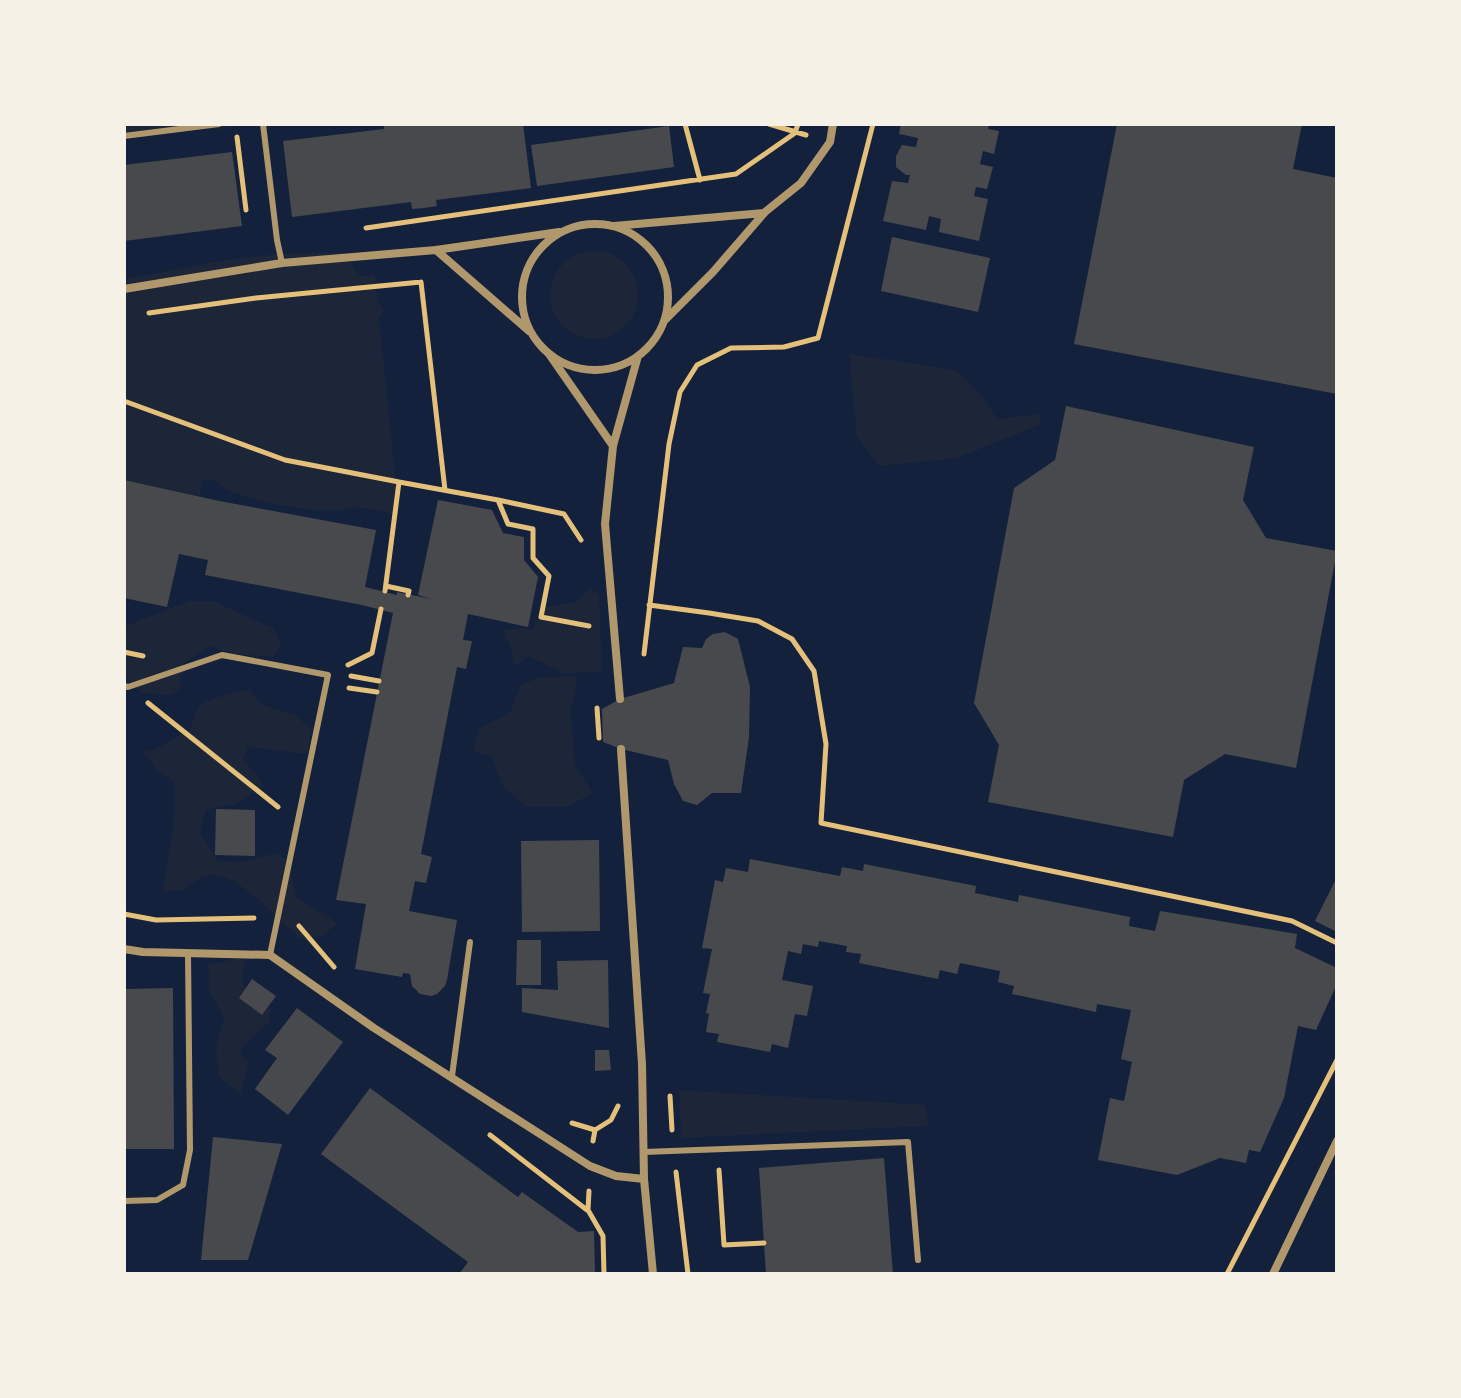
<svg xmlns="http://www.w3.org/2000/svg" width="1461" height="1398" viewBox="0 0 1461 1398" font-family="'DejaVu Sans',sans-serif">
<rect width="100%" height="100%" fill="#14213d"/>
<path fill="#1d2539" d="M 124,124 L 231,124 L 223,129 L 176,128 L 124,134 Z
M550 295a44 44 0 1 1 88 0a44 44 0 1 1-88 0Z
M 287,253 L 344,253 L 360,276 L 375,275 L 377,301 L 384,310 L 379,318 L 399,515 L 358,507 L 342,510 L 313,510 L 267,503 L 226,490 L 216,481 L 203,479 L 194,522 L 124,506 L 124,279 L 226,260 Z
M 849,354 L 956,370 L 981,395 L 997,419 L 1038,414 L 1042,424 L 957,458 L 879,466 L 857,436 Z
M 590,588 L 599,595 L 602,672 L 564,673 L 528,656 L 514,667 L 511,648 L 506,639 L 505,629 L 533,629 L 543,607 L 575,602 Z
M 190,601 L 213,601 L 274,629 L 281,645 L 273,657 L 235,654 L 209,646 L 183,664 L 180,689 L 170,695 L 141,693 L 124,675 L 124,625 L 128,625 Z
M 540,677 L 578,677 L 571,710 L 575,766 L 593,793 L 567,807 L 527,807 L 503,787 L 492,757 L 473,751 L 480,728 L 510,713 L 521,685 Z
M 249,689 L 261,704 L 295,715 L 311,729 L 307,754 L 248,747 L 243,760 L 255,773 L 264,787 L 236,804 L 206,810 L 200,832 L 218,861 L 242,862 L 276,853 L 287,860 L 297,898 L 338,923 L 322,936 L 300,938 C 281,922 244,881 221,876 C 207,872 192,882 181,891 L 162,891 C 170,855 177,818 174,781 L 158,771 L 143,752 L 156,749 L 190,730 L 199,705 L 214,698 Z
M 240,958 L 245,962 L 242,983 L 257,1004 L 270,1009 L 269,1022 L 243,1046 L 240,1052 L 248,1063 L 241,1095 L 219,1076 L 216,1048 L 224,1018 L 210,992 L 208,965 Z
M 679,1090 L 925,1105 L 928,1126 L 681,1138 Z"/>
<path fill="#48494c" d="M 384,124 L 523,124 L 531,188 L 436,200 L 437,206 L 424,208 L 412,209 L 411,202 L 292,217 L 283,141 L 384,129 Z
M 901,124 L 989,124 L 988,129 L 999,131 L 994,154 L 983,151 L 980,164 L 993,167 L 987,189 L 976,187 L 974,196 L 988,199 L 979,241 L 939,232 L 941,219 L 929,216 L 926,230 L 883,221 L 892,181 L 908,183 L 910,175 L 906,175 L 896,167 L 896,156 L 902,145 L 916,147 L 918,138 L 899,134 Z
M 1117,124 L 1302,124 L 1293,169 L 1337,178 L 1337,394 L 1074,344 Z
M 669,126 L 674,167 L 537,186 L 531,145 Z
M 232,152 L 242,226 L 124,241 L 124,165 Z
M 892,237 L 990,258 L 978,312 L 881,291 Z
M 1066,406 L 1254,447 L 1243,500 L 1266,538 L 1337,551 L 1296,768 L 1225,754 L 1184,780 L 1173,837 L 988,802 L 999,745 L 974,703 L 1014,488 L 1055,460 Z
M 124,480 L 219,501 L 376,530 L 365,587 L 397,595 L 397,592 L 431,599 L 418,595 L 438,500 L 492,510 L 503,533 L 524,537 L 524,560 L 538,577 L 528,627 L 468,614 L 463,640 L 472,641 L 466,669 L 457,667 L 421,854 L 432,857 L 426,883 L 415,881 L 409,911 L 457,920 L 447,980 L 445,986 L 437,994 L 431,996 L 420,994 L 412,986 L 410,974 L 403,973 L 402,977 L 355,969 L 366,904 L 336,900 L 393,613 L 362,605 L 205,575 L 208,560 L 179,554 L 167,607 L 124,598 Z
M 725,632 L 738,639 L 750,687 L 749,737 L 741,793 L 712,793 L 697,805 L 683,801 L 674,784 L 668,760 L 621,749 L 603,742 L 602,709 L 620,699 L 674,683 L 683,647 L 702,648 L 706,639 L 713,634 Z
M 216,809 L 255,810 L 255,856 L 215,855 Z
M 599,840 L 600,931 L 522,932 L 521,841 Z
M 750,859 L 840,876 L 842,867 L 863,871 L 864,864 L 976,886 L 975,893 L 1018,902 L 1019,895 L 1130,917 L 1129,926 L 1155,931 L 1160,911 L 1297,934 L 1295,948 L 1337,968 L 1337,984 L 1316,1030 L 1298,1026 L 1284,1098 L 1260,1152 L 1249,1150 L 1246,1163 L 1220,1158 L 1177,1175 L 1098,1160 L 1110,1098 L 1124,1101 L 1132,1062 L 1121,1059 L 1131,1010 L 1097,1004 L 1096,1012 L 1012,994 L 1014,986 L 998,982 L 1000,971 L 960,963 L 957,974 L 940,970 L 938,979 L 859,963 L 861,954 L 846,952 L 847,946 L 819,941 L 818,947 L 803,944 L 801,954 L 788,951 L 782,980 L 813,986 L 807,1016 L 795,1014 L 788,1048 L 772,1044 L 770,1052 L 717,1042 L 719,1034 L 706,1032 L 709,1014 L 706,1013 L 710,994 L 703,993 L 712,949 L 702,948 L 715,880 L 723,882 L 726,868 L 748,872 Z
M 1337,877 L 1337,932 L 1315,921 Z
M 517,940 L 541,940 L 541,985 L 516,985 Z
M 608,960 L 609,1028 L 522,1012 L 522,988 L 558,990 L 557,961 Z
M 252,979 L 276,996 L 262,1015 L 239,998 Z
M 173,988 L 174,1149 L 124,1149 L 124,989 Z
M 297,1008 L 343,1042 L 288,1115 L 255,1089 L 277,1058 L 265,1050 Z
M 595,1050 L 609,1050 L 611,1070 L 595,1071 Z
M 370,1088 L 518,1197 L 522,1192 L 578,1232 L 594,1231 L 595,1274 L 459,1274 L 468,1262 L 321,1154 Z
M 213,1137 L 282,1144 L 248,1260 L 201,1260 Z
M 884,1158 L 893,1274 L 766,1274 L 759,1168 Z"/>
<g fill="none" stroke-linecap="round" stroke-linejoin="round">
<path stroke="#e5c07b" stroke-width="5" d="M 685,124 L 700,180
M 769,124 L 806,135
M 237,137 L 246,210
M 366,228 L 736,174 L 795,133 L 798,124
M 421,282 L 445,490
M 149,313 L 256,298 L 421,282
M 124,401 L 285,460 L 399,482 L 385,591
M 399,482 L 498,500 L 508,524 L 533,529 L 533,558 L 549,576 L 541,617 L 589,626
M 498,500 L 564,514 L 581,540
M 386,586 L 409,591 L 408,595
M 649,605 L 709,613 L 758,621 L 792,639 L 814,671 L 826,744 L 821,823 L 1292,921 L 1337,943
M 124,652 L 143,656
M 644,654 L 669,444 L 680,392 L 697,365 L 731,348 L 784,347 L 818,338 L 873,124
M 348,665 L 372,653 L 381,609
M 351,676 L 379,681
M 349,688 L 377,692
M 148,703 L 278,807
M 597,708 L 599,738
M 124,914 L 156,920 L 254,918
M 299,926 L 334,967
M 670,1096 L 672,1130
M 572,1123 L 595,1130
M 490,1135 L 587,1210
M 593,1141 L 595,1130 L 611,1120 L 618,1106
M 719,1170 L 724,1245 L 764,1243
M 676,1172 L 688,1274
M 589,1191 L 588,1210 L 603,1236 L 604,1274
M 1227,1274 L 1337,1060"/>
<path stroke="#b1986c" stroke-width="6" d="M 263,124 L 277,240 L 282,263
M 124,136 L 219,124
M 124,686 L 128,687 L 222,655 L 328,675 L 270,955
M 452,1076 L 470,942
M 644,1152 L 908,1142 L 918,1260
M 125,1201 L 157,1200 L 183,1185 L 190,1150 L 188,953"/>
<path stroke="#b1986c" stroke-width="8" d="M522 297a73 73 0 1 1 146 0a73 73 0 1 1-146 0Z
M 614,226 L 764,213
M 436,250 L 529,331
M 124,289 L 282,263 L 436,250 L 559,232
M 665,320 L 713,272 L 765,212 L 801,183 L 830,142 L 833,124
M 549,354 L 613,446
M 620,699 L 605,524 L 613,446 L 638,356
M 621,749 L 642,1064 L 644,1179
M 124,949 L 143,952 L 270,955 L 374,1028 L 590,1166 L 616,1176 L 644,1179 L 653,1274
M 1273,1274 L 1337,1141"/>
</g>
<rect width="1461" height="1398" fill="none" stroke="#f6f1e7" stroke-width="252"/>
</svg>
